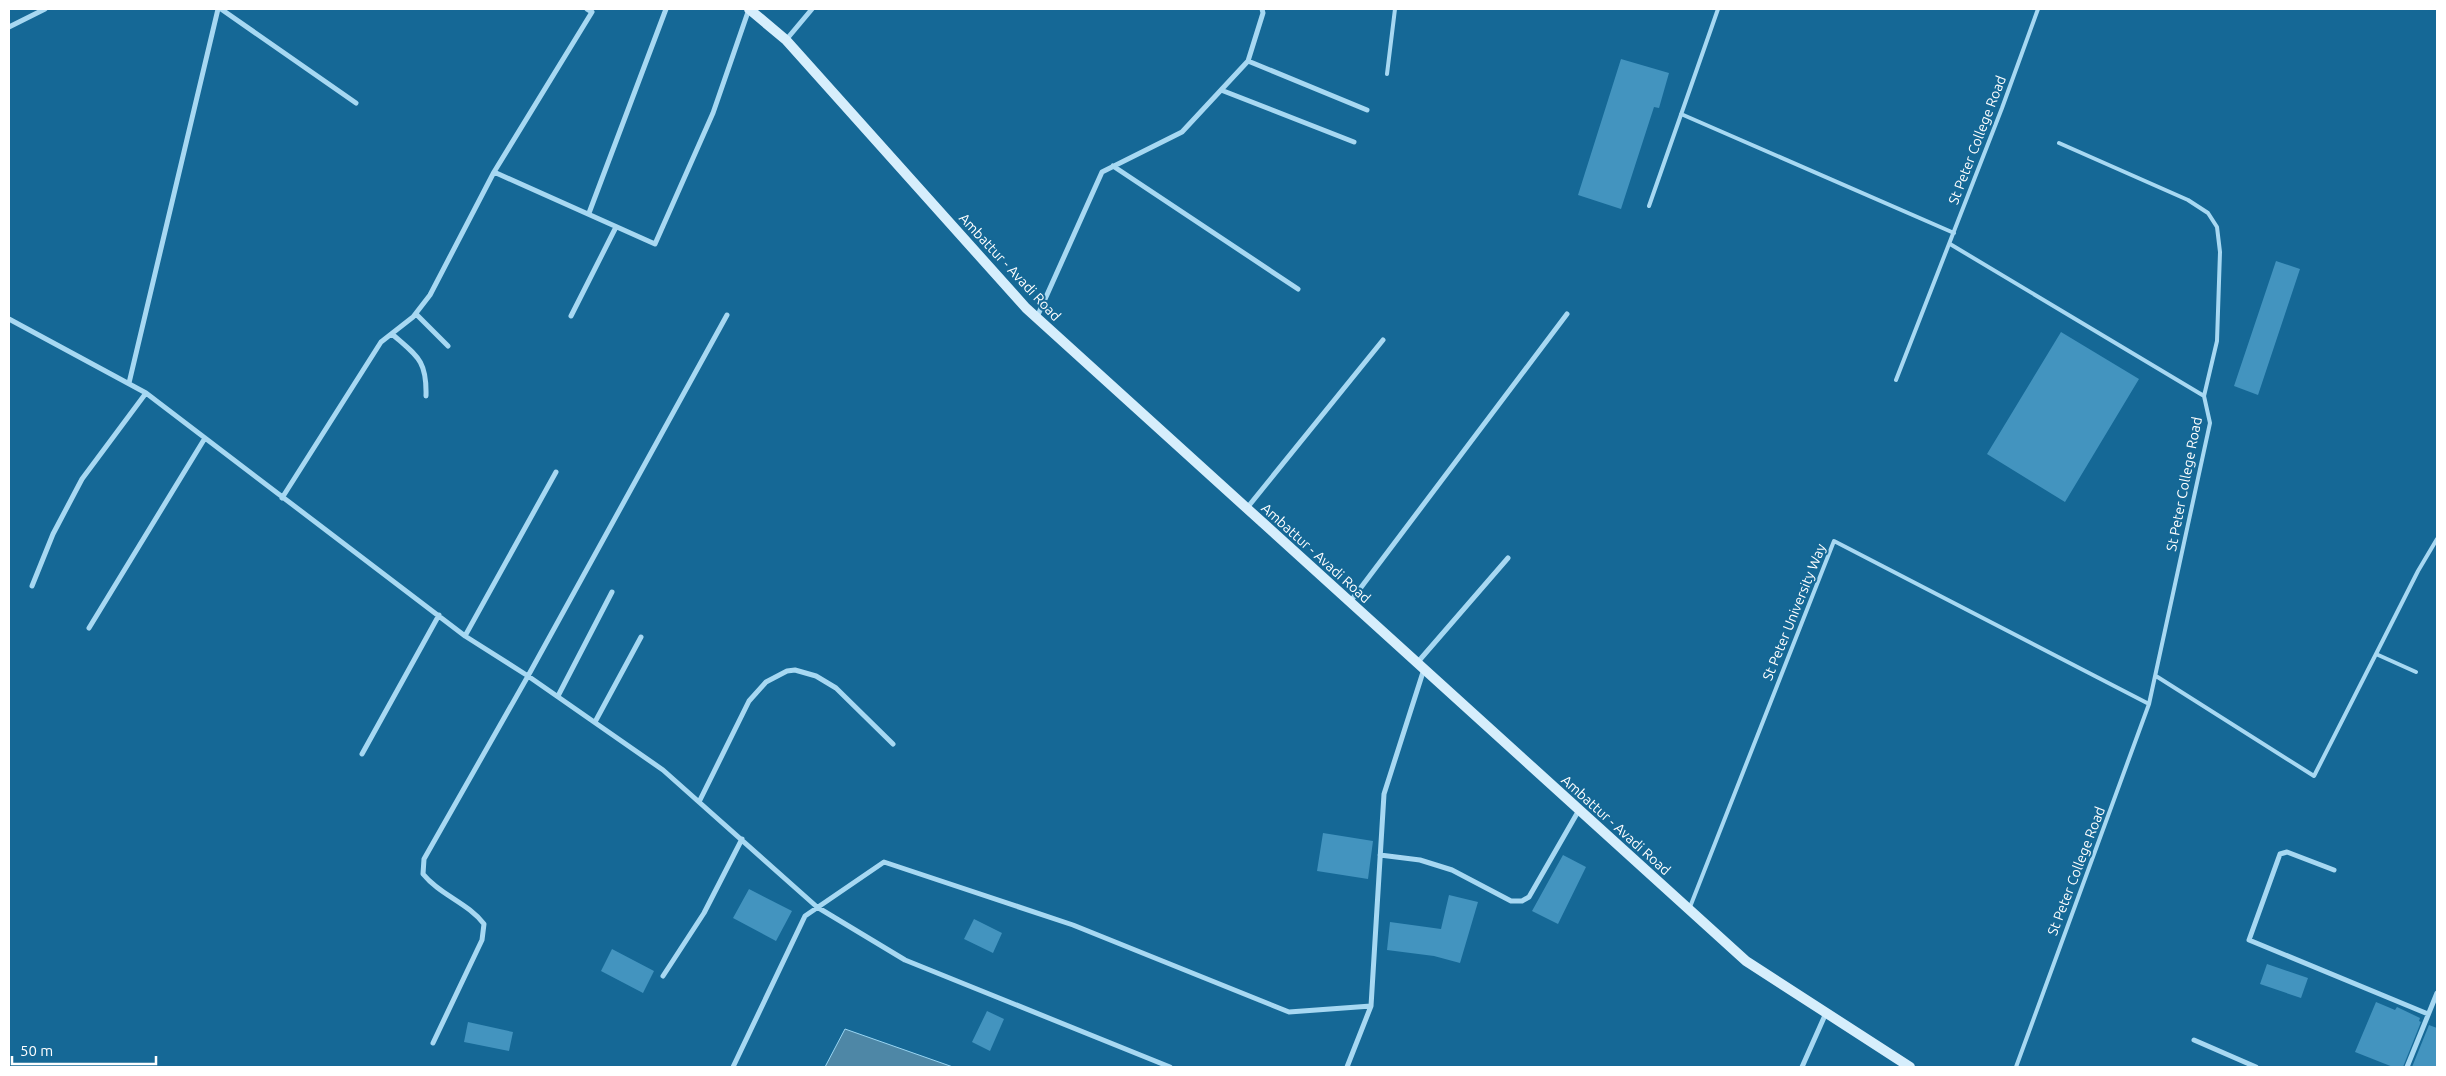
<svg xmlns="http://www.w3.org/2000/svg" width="2446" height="1076" viewBox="0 0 2446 1076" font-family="Ubuntu,sans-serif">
<rect width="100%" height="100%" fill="#156896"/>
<path fill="#4e87a6" stroke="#99d6f4" d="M 845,1029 L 953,1067 L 825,1067 Z"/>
<path fill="#4394bf" d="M 1621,59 L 1669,73 L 1659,108 L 1654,107 L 1621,209 L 1578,195 Z
M 2276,261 L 2300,269 L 2258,395 L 2234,386 Z
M 2061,332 L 2139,379 L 2065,502 L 1987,454 Z
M 1323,833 L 1373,841 L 1368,879 L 1317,871 Z
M 1563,855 L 1586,867 L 1558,924 L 1532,911 Z
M 749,889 L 792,911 L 776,941 L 733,918 Z
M 1449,895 L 1478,902 L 1460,963 L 1434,956 L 1387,950 L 1390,922 L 1441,929 Z
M 974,919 L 1002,933 L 993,953 L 964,939 Z
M 612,949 L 654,971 L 643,993 L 601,971 Z
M 2267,964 L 2308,978 L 2301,998 L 2260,984 Z
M 2376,1002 L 2395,1010 L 2397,1007 L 2420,1018 L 2419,1021 L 2421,1022 L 2403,1067 L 2393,1067 L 2355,1052 Z
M 987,1011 L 1004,1019 L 990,1051 L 972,1042 Z
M 468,1022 L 513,1032 L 509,1051 L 464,1042 Z
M 2429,1025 L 2437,1028 L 2437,1067 L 2412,1067 Z"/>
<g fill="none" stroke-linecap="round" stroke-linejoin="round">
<path stroke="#a7d8f2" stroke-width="4" d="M 1387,74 L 1395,9
M 1681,114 L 1954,233
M 2059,143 L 2188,200 L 2208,213 L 2217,227 L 2220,252 L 2217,341 L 2204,396
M 1649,206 L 1718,9
M 1950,244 L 2204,396 L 2210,423 L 2149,704 L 2016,1067
M 1896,380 L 2002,108 L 2038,9
M 2376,654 L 2418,571 L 2437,539
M 2156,676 L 2314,776 L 2376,654 L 2416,672
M 1690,907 L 1834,541 L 2149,704"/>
<path stroke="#a7d8f2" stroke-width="5" d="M 221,9 L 356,103
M 9,27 L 45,9
M 786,40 L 812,9
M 1248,61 L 1367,110
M 1221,90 L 1354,142
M 1113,166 L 1298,289
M 494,172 L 655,244 L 713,113 L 749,9
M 589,213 L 666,9
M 416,314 L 448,346
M 571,316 L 616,227
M 1037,317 L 1102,172 L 1182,132 L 1248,61 L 1263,13 L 1262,9
M 9,319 L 146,393 L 465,636 L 528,676 L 663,770 L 817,907 L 905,960 L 1170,1067
M 392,334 C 417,356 427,360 426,396
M 129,383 L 218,9
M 282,498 L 381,342 L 413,317 L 430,295 L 494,172 L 592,12 L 587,9
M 1247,508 L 1383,340
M 32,586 L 53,534 L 82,479 L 146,393
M 1350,602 L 1567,314
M 89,628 L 205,438
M 465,636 L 556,472
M 1417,663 L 1508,558
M 558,696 L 612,592
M 595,722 L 641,637
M 362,754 L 439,615
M 699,802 L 749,701 L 766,682 L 787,671 L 795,670 L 816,676 L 836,688 L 893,744
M 1380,855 L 1420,860 L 1452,870 L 1511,901 L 1522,901 L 1529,897 L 1579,810
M 2334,870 L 2287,852 L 2280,854 L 2249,940 L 2428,1014
M 663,976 L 704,913 L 742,839
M 2194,1040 L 2256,1067
M 433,1043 L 482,940 L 484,924 C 468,903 440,895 423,874 L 424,859 L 528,676 L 727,315
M 733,1067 L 805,916 L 884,862 L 1073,925 L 1289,1012 L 1371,1006 L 1384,794 L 1424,669
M 1347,1067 L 1371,1006
M 1802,1067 L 1826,1013
M 2407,1067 L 2437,993"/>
<path stroke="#d6eefc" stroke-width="10" d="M 749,9 L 786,40 L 1026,308 L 1746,961 L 1910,1067"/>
</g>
<g text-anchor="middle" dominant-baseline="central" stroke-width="4" stroke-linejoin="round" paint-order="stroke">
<g font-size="14" fill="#fff" stroke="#156896">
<text transform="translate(1977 140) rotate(-69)">St Peter College Road</text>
<text transform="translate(1010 267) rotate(47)">Ambattur - Avadi Road</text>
<text transform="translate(2184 484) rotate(-79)">St Peter College Road</text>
<text transform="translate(1316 553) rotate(42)">Ambattur - Avadi Road</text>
<text transform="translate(1794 612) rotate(-68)">St Peter University Way</text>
<text transform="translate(1616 825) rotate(42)">Ambattur - Avadi Road</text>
<text transform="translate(2076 871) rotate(-69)">St Peter College Road</text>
</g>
</g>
<rect width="2446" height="1076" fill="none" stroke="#ffffff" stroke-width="20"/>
<path d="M12 1056v8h144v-8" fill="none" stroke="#ffffff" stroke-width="2.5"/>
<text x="20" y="1056" font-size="15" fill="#ffffff" stroke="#156896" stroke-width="4" paint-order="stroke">50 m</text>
</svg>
